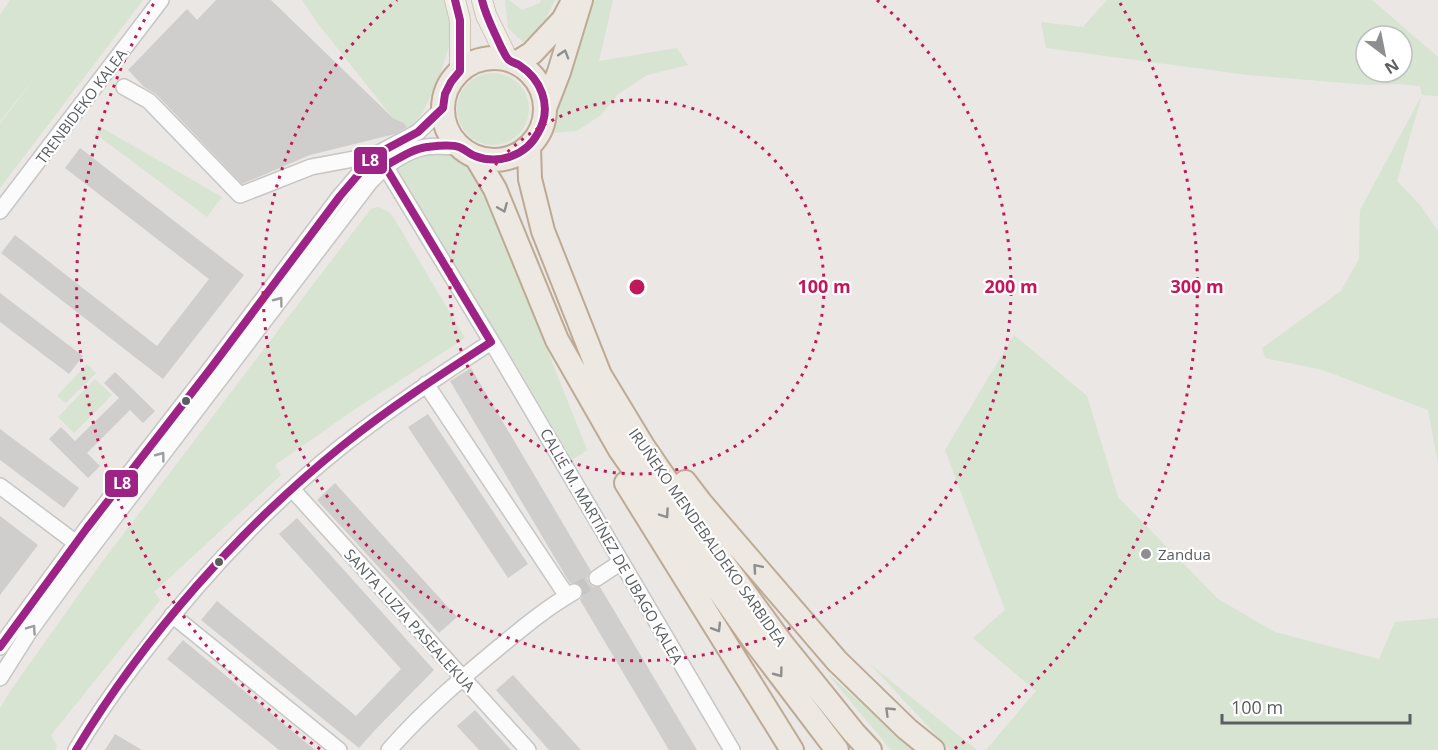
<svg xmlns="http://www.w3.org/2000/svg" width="1438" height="750" viewBox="0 0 1438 750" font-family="'Open Sans',sans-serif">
<rect width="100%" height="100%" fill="#eae7e4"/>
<path fill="#d6e4d1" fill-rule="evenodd" d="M 10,0 L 143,0 L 0,188 L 0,124 L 43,67 L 0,122 L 0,15 Z
M 302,0 L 446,0 L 452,36 L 441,72 L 424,110 L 410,130 L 404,123 L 393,118 L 319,25 Z
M 505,0 L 509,0 L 522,10 L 540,3 L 541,0 L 555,0 L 541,28 L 523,42 L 508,28 Z
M 593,0 L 613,0 L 599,61 L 677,48 L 688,65 L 647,75 L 618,94 L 601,115 L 577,131 L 551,133 Z
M 1107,0 L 1372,0 L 1438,57 L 1438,96 L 1422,95 L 1397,181 L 1420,205 L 1438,231 L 1438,464 L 1428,410 L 1323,370 L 1265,358 L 1262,348 L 1341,291 L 1359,259 L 1360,210 L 1422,95 L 1420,86 L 1400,84 L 1368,85 L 1248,75 L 1046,48 L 1041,22 L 1083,27 ZM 1366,36 L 1402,36 L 1402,72 L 1366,72 Z
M457 109a36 36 0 1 1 72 0a36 36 0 1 1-72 0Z
M 97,125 L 222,197 L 207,217 L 97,135 Z
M 459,147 L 491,208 L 587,450 L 572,460 L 507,349 L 404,198 L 385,166 L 402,156 Z
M 377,207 L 386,210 L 392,215 L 465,338 L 351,412 L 275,465 L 281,475 L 154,592 L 160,600 L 51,735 L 57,746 L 55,750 L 0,750 L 0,708 L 11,690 L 99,566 L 347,240 L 371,209 Z
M 1014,335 L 1087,396 L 1118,497 L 1218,599 L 1275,632 L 1379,659 L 1395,622 L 1438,618 L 1438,750 L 986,750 L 1036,691 L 973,638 L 1005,610 L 945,450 Z
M 87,364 L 96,373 L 66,403 L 57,396 Z
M 95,379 L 112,395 L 74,433 L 58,417 Z
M 871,665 L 977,750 L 950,750 Z
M 827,673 L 915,750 L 891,750 Z"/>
<path fill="#d0cecd" d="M 216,0 L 271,0 L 393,118 L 404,123 L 407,127 L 395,134 L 310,155 L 242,184 L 156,94 L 144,87 L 128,70 L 187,9 L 197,20 Z
M 80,148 L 244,275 L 163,379 L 1,253 L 15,235 L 157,346 L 209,279 L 65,168 Z
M 0,293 L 83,356 L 69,374 L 0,322 Z
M 471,368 L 591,571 L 587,578 L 589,583 L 593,587 L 600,587 L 697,750 L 669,750 L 580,600 L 584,592 L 583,588 L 578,583 L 570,583 L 568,580 L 450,381 Z
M 115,372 L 155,411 L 143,423 L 130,410 L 87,453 L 100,466 L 88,478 L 49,439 L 61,427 L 75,441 L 119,398 L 104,383 Z
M 428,414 L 528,564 L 508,578 L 408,427 Z
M 0,429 L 79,488 L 64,508 L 0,460 Z
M 335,483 L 457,617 L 439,633 L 317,500 Z
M 0,516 L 38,545 L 0,595 Z
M 297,518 L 434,670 L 375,730 L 359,748 L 201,620 L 217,601 L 356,716 L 401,669 L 279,534 Z
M 183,640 L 315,750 L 279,750 L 167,659 Z
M 513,675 L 581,750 L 549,750 L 496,690 Z
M 475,710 L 511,750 L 479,750 L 457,726 Z
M 115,734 L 142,750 L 105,750 Z"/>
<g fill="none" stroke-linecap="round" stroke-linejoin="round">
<path stroke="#c6c5c3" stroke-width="15" stroke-dasharray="15 8" stroke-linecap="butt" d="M 574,592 L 597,578"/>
<g stroke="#c6c6c6" stroke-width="18">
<path id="minor" d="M 124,87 L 149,101 L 240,195 L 311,167 L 375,155
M 385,166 L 499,354 L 732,750
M 0,211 L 161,0
M 426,384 L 567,596
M 0,486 L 76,543
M 292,489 L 528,750
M 597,578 L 621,562
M 172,615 L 339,750
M 0,647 L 87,528 L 211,368 L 340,196 L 375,155 L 418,132 L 443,108
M 0,678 L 29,632 L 75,569 L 370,182 C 385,166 403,151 426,147 C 436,145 449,147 459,147
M 76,750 C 96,716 119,684 143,653 C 201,577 267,506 342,446 C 389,409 440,375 491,342
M 389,750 C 424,710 463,677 503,644 C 526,625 548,607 574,592"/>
</g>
<g stroke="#cfc3b4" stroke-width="22">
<path id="major" d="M 455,0 L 460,20 L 460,71
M 482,0 L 486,15 L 508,60"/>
</g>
<g stroke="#bdaa95" stroke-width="26">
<path id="highway" d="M443 109a51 51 0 1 1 102 0a51 51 0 1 1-102 0Z
M 516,63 L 532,53 L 563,20 L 573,1
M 545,108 L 559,72 L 581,0
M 529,147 L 530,179 L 543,231 L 600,375 L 643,446 L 721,560 L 783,645 L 854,733 L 870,750
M 476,157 L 495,189 L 557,340 L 620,450 L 752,638 L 837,750
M 685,482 L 701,503 L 837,661 L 907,729 L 933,750
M 626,483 L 792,750"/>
</g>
<use href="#minor" stroke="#fcfbfb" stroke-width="15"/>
<use href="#major" stroke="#f1eee7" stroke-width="20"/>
<use href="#highway" stroke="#ede8e1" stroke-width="22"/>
<g stroke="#fff" stroke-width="12">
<path id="bus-1" d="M 0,647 L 87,528 L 211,368 L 340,196 L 375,155 L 418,132 L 443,108 L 445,94 L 451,82 L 460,71 L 460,20 L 455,0
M 76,750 C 144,637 239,529 342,446 C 389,408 440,375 491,342 L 385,166 C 398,159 412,149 427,147 C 436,146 450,144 459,147 C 465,149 469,154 475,156 C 498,165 526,156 538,133 C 545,121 547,107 542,93 C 538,82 530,72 519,65 C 516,63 510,62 508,59 C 505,56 503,50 501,47 C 494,31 486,17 482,0"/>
</g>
<use href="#bus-1" stroke="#9e2387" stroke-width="8"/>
</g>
<defs><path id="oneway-chevron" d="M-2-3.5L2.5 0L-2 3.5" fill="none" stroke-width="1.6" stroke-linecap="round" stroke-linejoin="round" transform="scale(1.5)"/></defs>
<g stroke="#8d8e8e">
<use href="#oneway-chevron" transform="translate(564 54) rotate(-73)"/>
<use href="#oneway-chevron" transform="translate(503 208) rotate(68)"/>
<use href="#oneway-chevron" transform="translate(665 514) rotate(55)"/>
<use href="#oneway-chevron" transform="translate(757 568) rotate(-131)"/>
<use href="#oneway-chevron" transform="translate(717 628) rotate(58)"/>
<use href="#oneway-chevron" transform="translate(779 673) rotate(53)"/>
<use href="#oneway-chevron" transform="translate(889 711) rotate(-136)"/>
</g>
<g stroke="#9b9d9f">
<use href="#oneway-chevron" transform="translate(279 301) rotate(-53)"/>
<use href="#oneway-chevron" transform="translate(161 456) rotate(-53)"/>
<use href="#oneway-chevron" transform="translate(32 629) rotate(-55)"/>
</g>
<g fill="none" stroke="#c2185b" stroke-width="3" stroke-dasharray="3 6">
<circle cx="637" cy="287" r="187"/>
<path d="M877 0A374 374 0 1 1 397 0"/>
<path d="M320 749A560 560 0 0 1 154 3M1120 3A560 560 0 0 1 954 749"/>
</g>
<g fill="#5a5e61" stroke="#fff" stroke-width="2">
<circle cx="186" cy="401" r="5"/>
<circle cx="219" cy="562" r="5"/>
</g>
<circle fill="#8c8e8f" stroke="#fff" stroke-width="2" cx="1146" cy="554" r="6"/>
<g text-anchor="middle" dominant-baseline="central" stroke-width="4.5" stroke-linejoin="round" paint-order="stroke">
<g font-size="15" fill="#5a5e61" stroke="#fff">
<text transform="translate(81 106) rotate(-53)">TRENBIDEKO KALEA</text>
<text transform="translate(708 537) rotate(55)">IRUÑEKO MENDEBALDEKO SARBIDEA</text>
<text transform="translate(612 546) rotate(60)">CALLE M. MARTÍNEZ DE UBAGO KALEA</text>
<text transform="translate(410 620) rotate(48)">SANTA LUZIA PASEALEKUA</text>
</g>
<g font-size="15" fill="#5a5e61" stroke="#fff" text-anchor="start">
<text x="1158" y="554">Zandua</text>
</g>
</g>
<circle cx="637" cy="287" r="9" fill="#c2185b" stroke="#fff" stroke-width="3"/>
<g font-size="18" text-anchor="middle" font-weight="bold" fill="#c2185b" stroke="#fff" stroke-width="4.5" stroke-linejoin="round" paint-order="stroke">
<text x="824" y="293">100 m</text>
<text x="1011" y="293">200 m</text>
<text x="1197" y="293">300 m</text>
</g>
<g stroke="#fff" stroke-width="2">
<rect x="353" y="146" width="35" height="29" rx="6" fill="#9e2387"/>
<rect x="104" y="469" width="35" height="29" rx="6" fill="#9e2387"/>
</g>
<g font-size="16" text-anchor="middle" font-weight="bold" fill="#fff">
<text x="370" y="166">L8</text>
<text x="122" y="489">L8</text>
</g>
<g transform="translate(1384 54) rotate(148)"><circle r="28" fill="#ffffff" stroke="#bdbfc0" stroke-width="1.5"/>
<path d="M0-4.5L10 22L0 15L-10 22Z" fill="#8c8e8f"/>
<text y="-9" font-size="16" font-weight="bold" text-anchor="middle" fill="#5a5e61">N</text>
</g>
<path d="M1222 714v9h188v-9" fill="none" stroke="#5a5e61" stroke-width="3"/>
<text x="1231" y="714" font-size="18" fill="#5a5e61" stroke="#ffffff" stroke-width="4.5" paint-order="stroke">100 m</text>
</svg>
